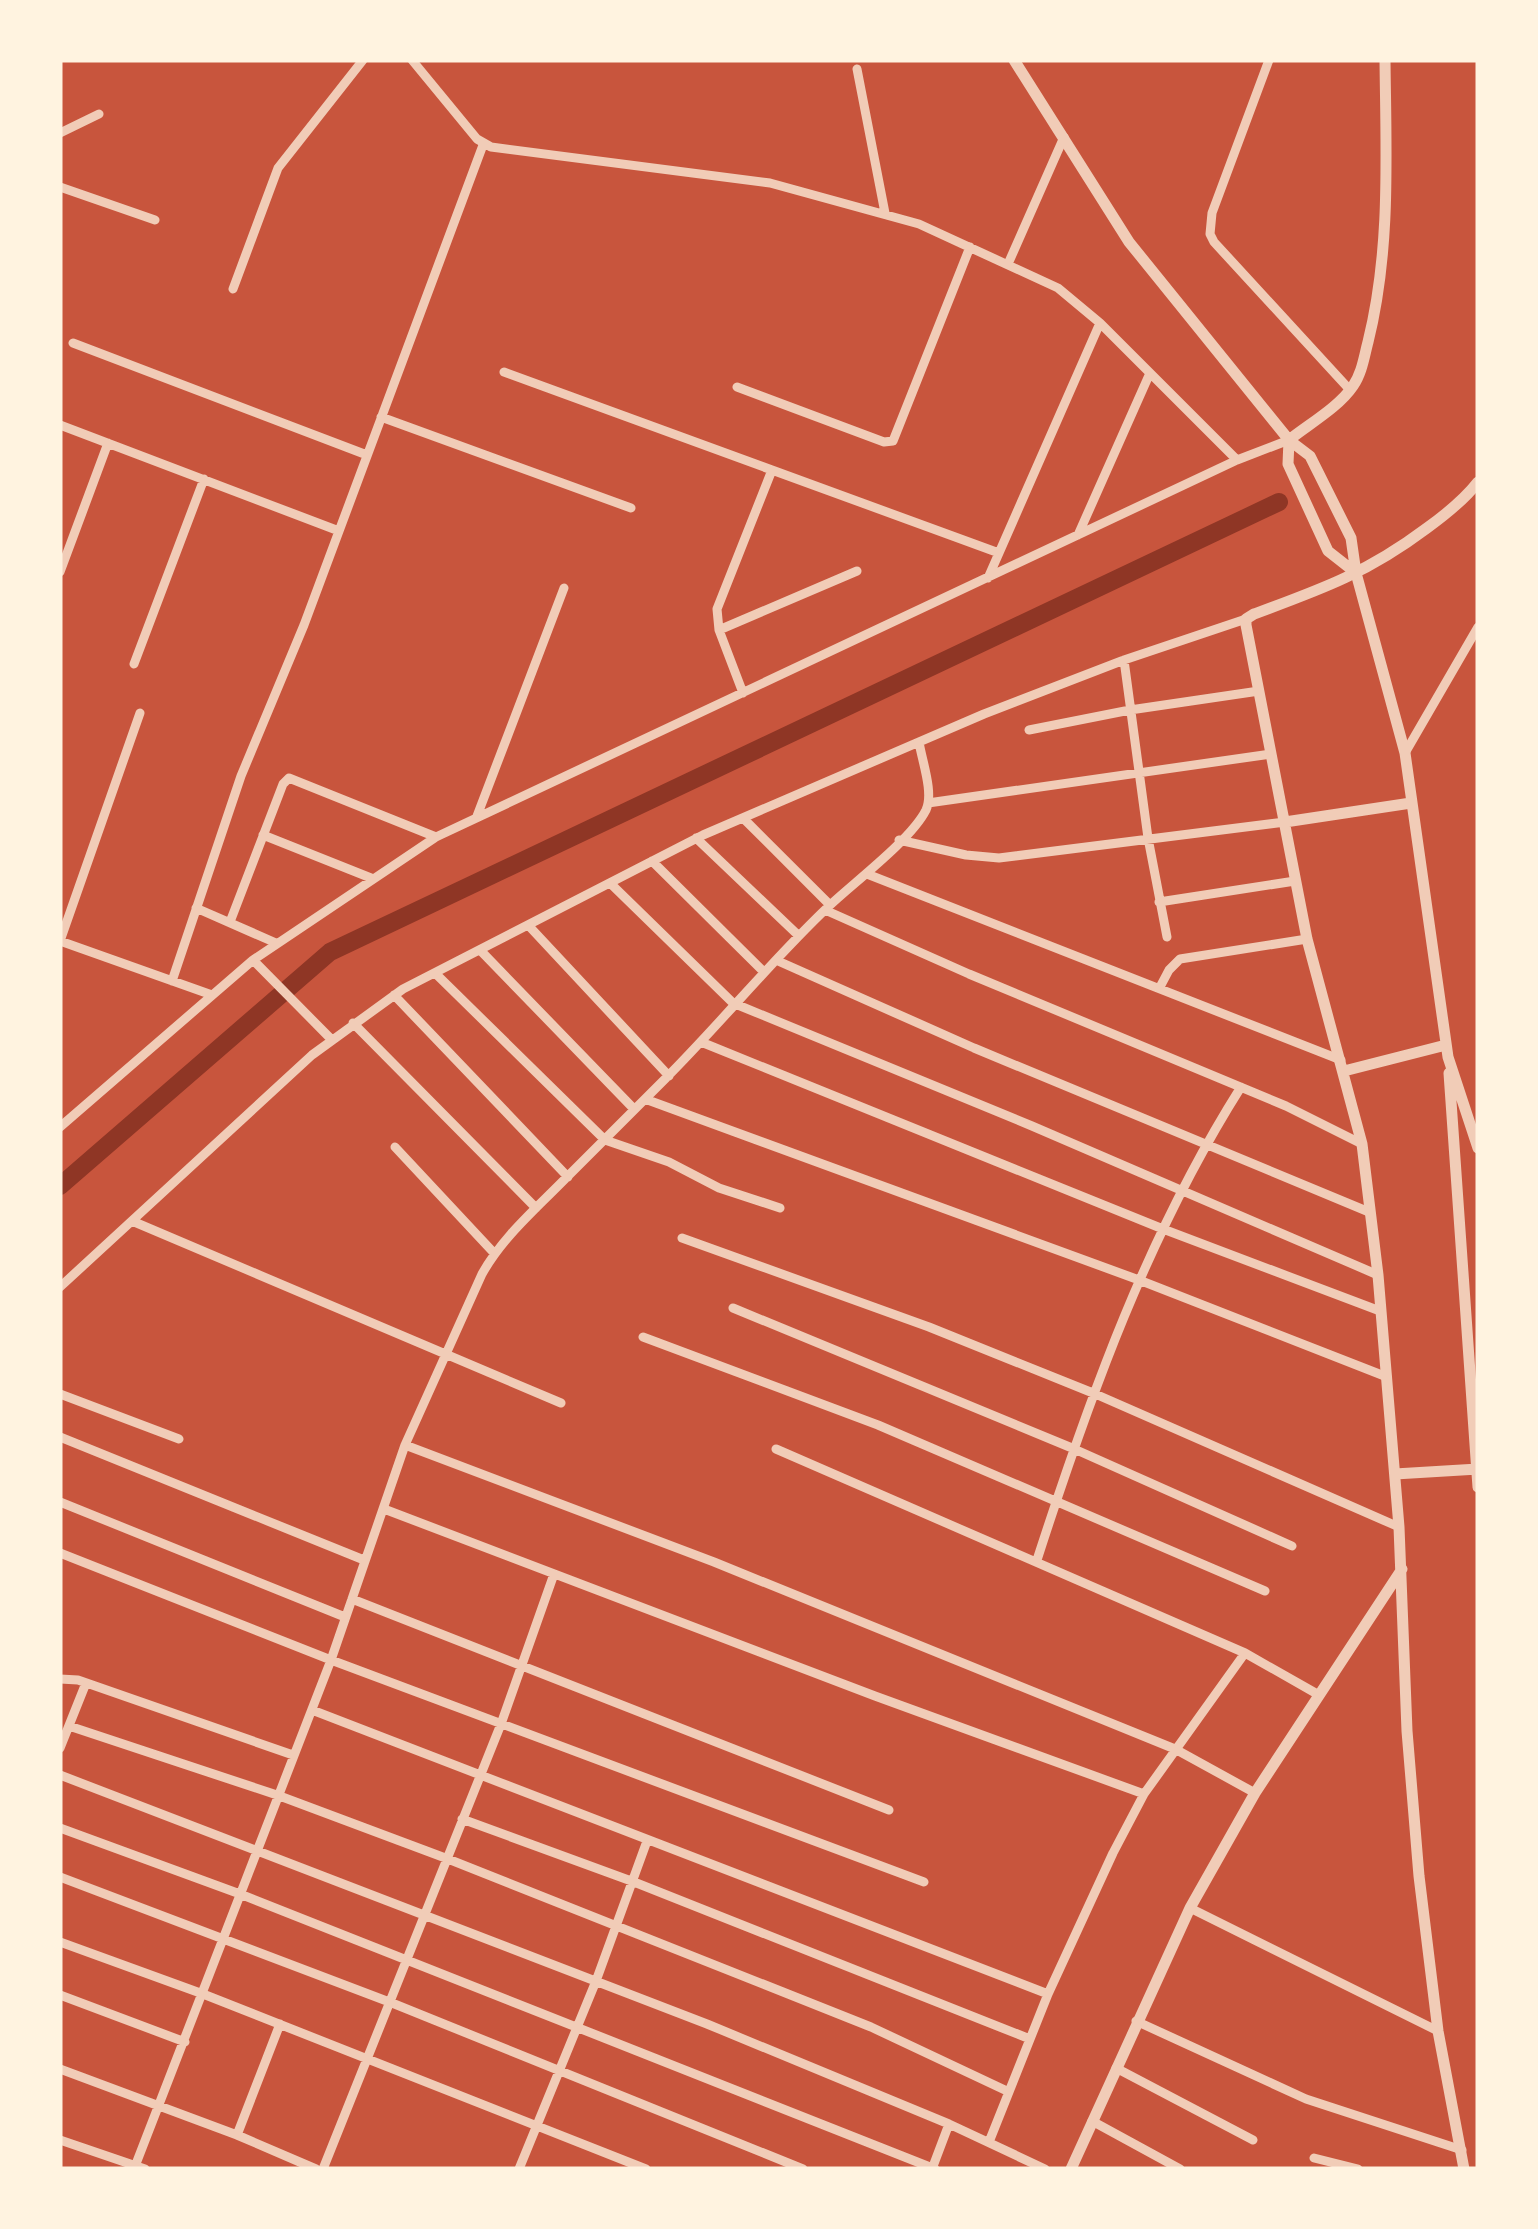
<svg xmlns="http://www.w3.org/2000/svg" width="1538" height="2229" viewBox="0 0 1538 2229" font-family="Overpass,sans-serif">
<rect width="100%" height="100%" fill="#c8553d"/>
<g fill="none" stroke-linecap="round" stroke-linejoin="round">
<path stroke="#8f3625" stroke-width="18" d="M 60,1186 L 330,952 L 1279,502"/>
<path stroke="#f1ccb7" stroke-width="9" d="M 412,60 L 477,139 L 491,147 L 770,183 L 919,224 L 1058,288 L 1100,323 L 1237,460
M 1269,60 L 1212,213 L 1210,234 L 1214,242 L 1350,390
M 857,69 L 885,213
M 60,133 L 99,114
M 60,187 L 155,220
M 1008,264 L 1064,137
M 233,289 L 278,168 L 363,60
M 73,343 L 367,455
M 504,372 L 999,553
M 737,387 L 884,442 L 893,441 L 970,247
M 381,417 L 631,508
M 60,425 L 339,531
M 1078,535 L 1150,373
M 60,572 L 108,443
M 988,578 L 1100,323
M 719,630 L 857,571
M 1124,660 L 1148,838 L 1167,937
M 134,664 L 204,479
M 743,693 L 719,630 L 717,609 L 772,470
M 140,713 L 60,941 L 212,995
M 1029,730 L 1130,710 L 1259,691
M 1405,753 L 1478,627
M 928,803 L 1271,754
M 477,816 L 564,588
M 743,818 L 830,905
M 263,835 L 371,878
M 696,838 L 799,936
M 899,840 L 966,855 L 999,858 L 1285,822
M 652,861 L 764,972
M 867,874 L 1341,1060
M 610,883 L 733,1003 L 1032,1126 L 1378,1275
M 1159,902 L 1295,881
M 196,908 L 276,943
M 825,910 L 969,974 L 1286,1106 L 1362,1144
M 230,922 L 283,784 L 289,778 L 436,837
M 528,925 L 669,1076
M 480,950 L 634,1109
M 253,960 L 332,1040
M 778,961 L 974,1048 L 1369,1212
M 435,973 L 605,1140 L 669,1162 L 719,1188 L 780,1208
M 172,981 L 241,776 L 304,625 L 483,145
M 1160,987 L 1169,970 L 1180,959 L 1307,939
M 394,995 L 568,1177
M 353,1023 L 536,1208
M 701,1042 L 1163,1229 L 1380,1311
M 645,1099 L 1139,1280 L 1387,1377
M 60,1127 L 253,960 L 436,837 L 1237,460 L 1289,440
M 395,1147 L 494,1253
M 132,1221 L 561,1403
M 682,1238 L 929,1327 L 1093,1393 L 1399,1527
M 60,1287 L 312,1055 L 403,989 L 703,835 L 984,714 L 1124,660 L 1246,619
M 733,1308 L 1072,1448 L 1292,1546
M 643,1337 L 878,1425 L 1265,1591
M 60,1394 L 179,1439
M 60,1437 L 364,1560
M 405,1445 L 714,1562 L 1175,1749 L 1255,1793
M 776,1449 L 1245,1653 L 1319,1695
M 60,1502 L 345,1617
M 384,1509 L 875,1696 L 1144,1794
M 60,1553 L 331,1660 L 924,1882
M 1037,1560 C 1090,1396 1148,1234 1241,1087
M 352,1599 L 889,1810
M 60,1679 L 78,1680 L 293,1755
M 312,1710 L 1048,1994
M 69,1726 L 277,1795 L 448,1859 L 871,2027 L 1007,2091
M 60,1748 L 86,1683
M 60,1775 L 707,2024 L 949,2124 L 1045,2169
M 462,1819 L 634,1882 L 1030,2039
M 60,1828 L 240,1894 L 935,2169
M 60,1877 L 392,2003 L 803,2169
M 1190,1908 L 1438,2031
M 60,1942 L 203,1994 L 646,2169
M 60,1995 L 185,2042
M 1136,2021 L 1306,2099 L 1462,2150
M 1116,2068 L 1253,2140
M 60,2069 L 237,2135 L 316,2169
M 1092,2121 L 1180,2169
M 237,2135 L 280,2024
M 60,2140 L 145,2169
M 989,2142 L 1048,1994 L 1113,1853 L 1144,1794 L 1245,1653
M 1314,2158 L 1358,2169
M 134,2169 L 331,1660 L 405,1445 L 482,1274 C 501,1240 530,1214 557,1187 C 593,1151 629,1115 665,1079 C 721,1023 771,961 828,907 C 853,883 911,840 926,810 C 934,793 922,761 919,742
M 323,2169 L 501,1724 L 554,1574
M 519,2169 L 596,1981 L 647,1841
M 932,2169 L 949,2124"/>
<path stroke="#f1ccb7" stroke-width="11" d="M 1014,60 L 1129,242 L 1289,440 L 1310,456 L 1351,538 L 1356,573 L 1405,753 L 1448,1057 L 1478,1148
M 1356,573 L 1328,551 L 1288,464 L 1289,440 C 1309,424 1339,407 1353,386 C 1362,373 1364,357 1368,342 C 1391,250 1386,155 1385,60
M 1285,822 L 1411,803
M 1344,1071 L 1446,1045
M 1449,1073 L 1478,1487
M 1395,1474 L 1478,1469
M 1071,2169 L 1190,1908 L 1255,1793 L 1402,1569
M 1464,2169 L 1438,2031 L 1419,1876 L 1407,1731 L 1399,1527 L 1378,1275 L 1362,1144 L 1307,939 L 1246,625 L 1246,619 L 1254,614 C 1322,589 1367,573 1427,528 C 1445,515 1464,500 1478,482"/>
</g>
<rect width="1538" height="2229" fill="none" stroke="#fff3e0" stroke-width="125"/>
</svg>
